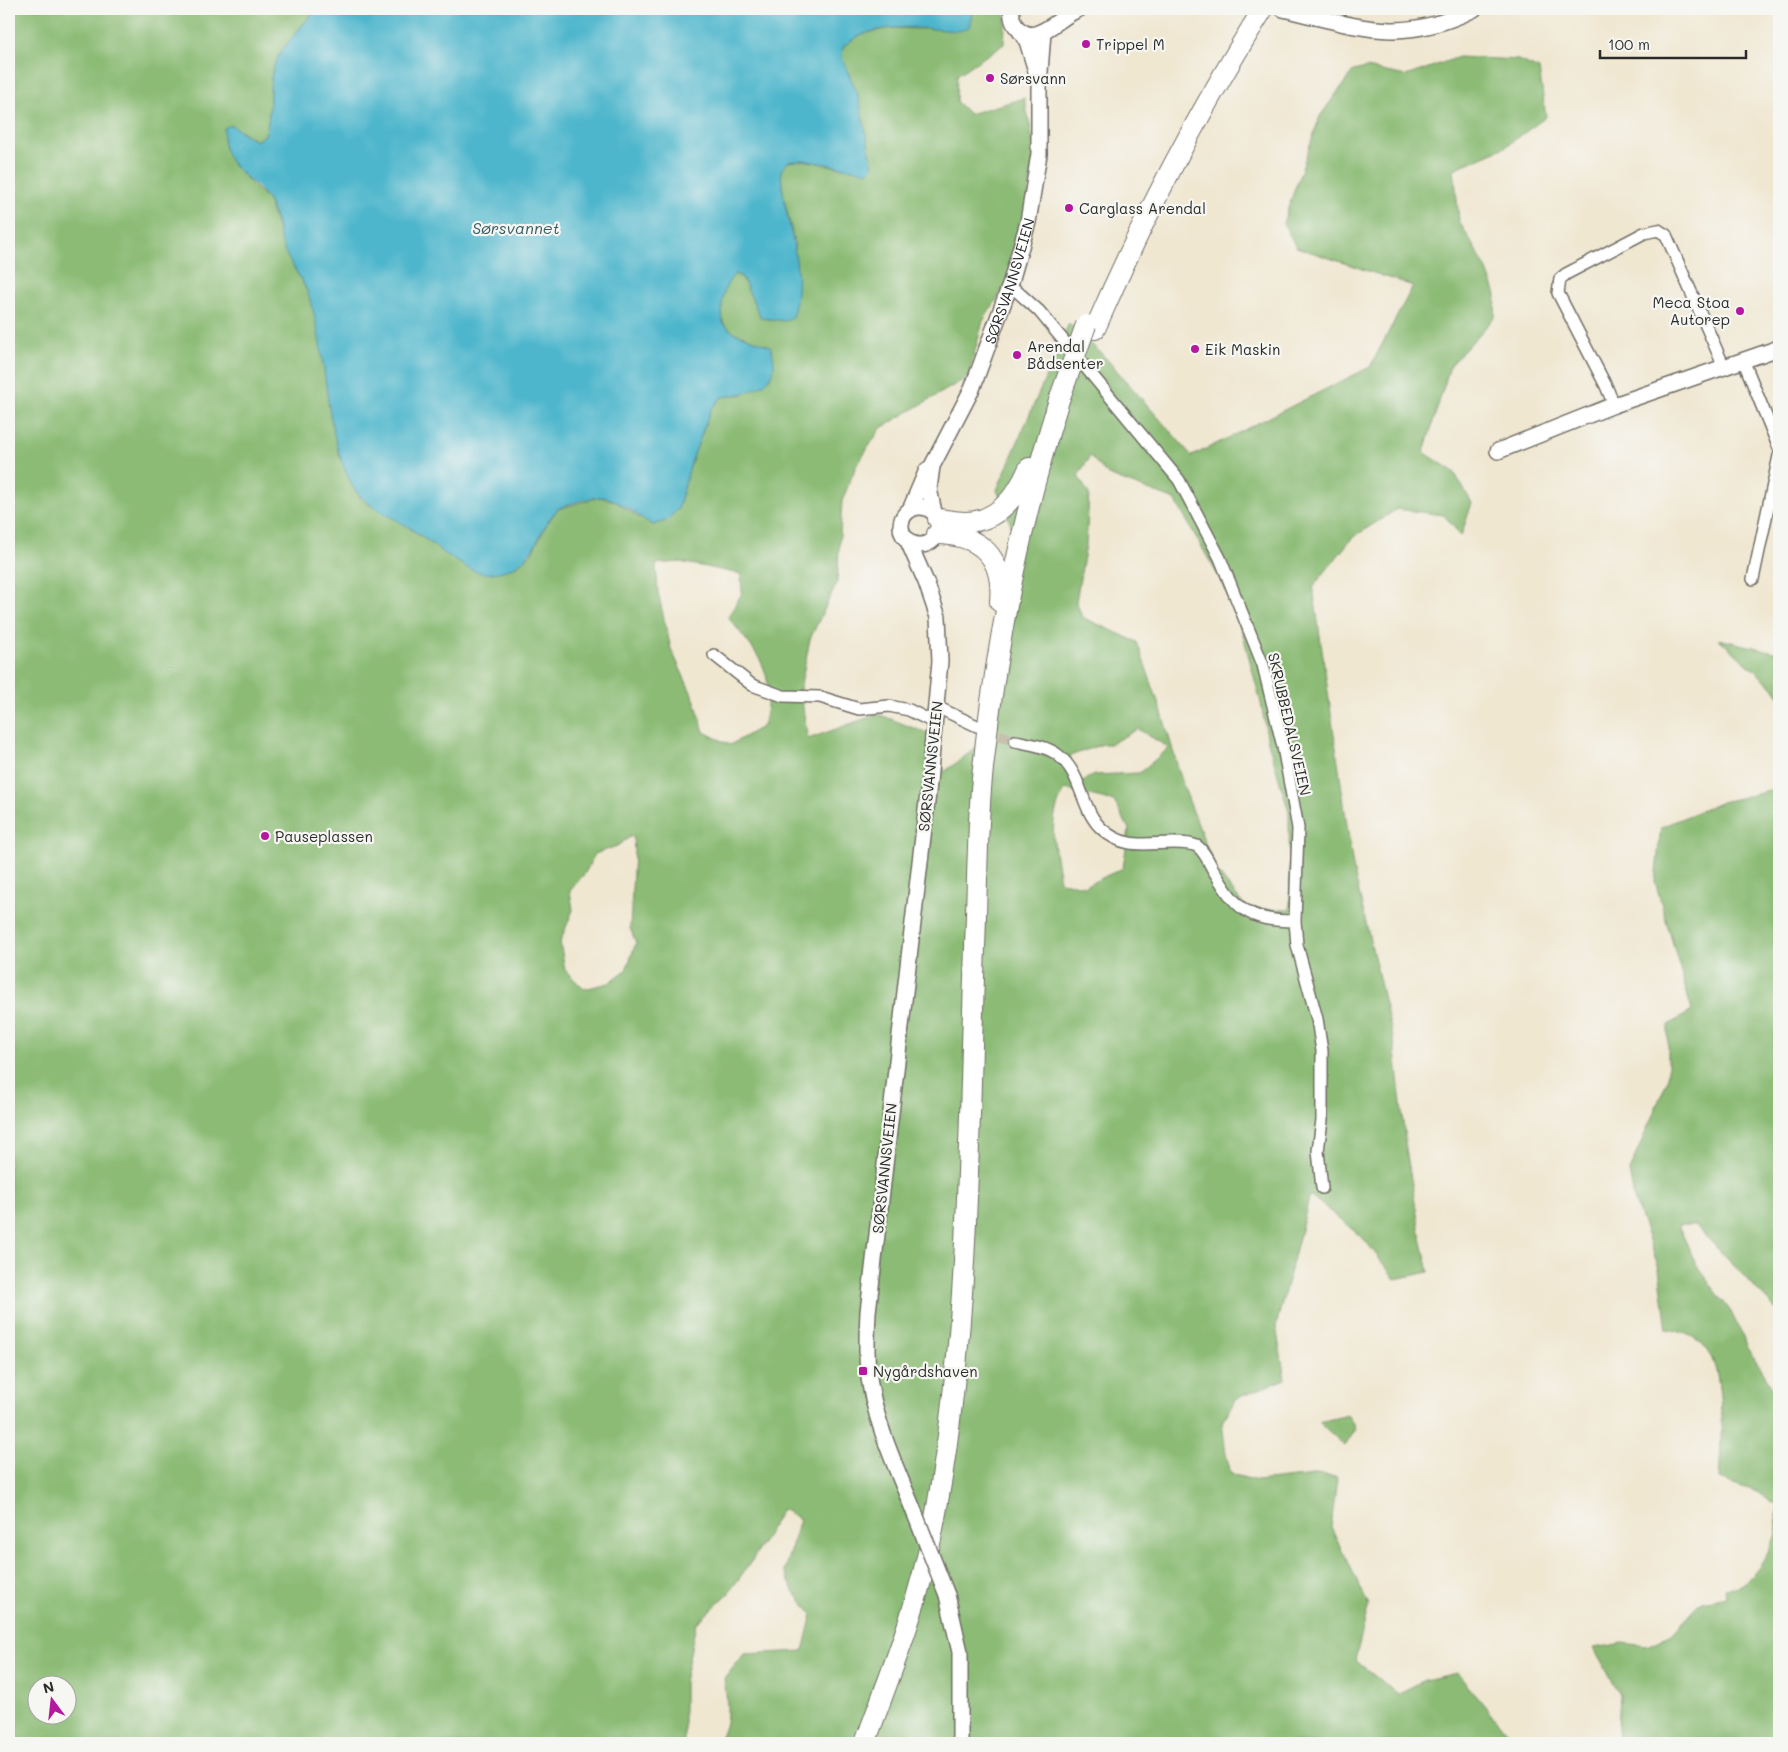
<svg xmlns="http://www.w3.org/2000/svg" width="1788" height="1752" viewBox="0 0 1788 1752" font-family="Mali,sans-serif">
<rect width="100%" height="100%" fill="#f6f6f2"/>
<filter id="ink" filterUnits="userSpaceOnUse"><feTurbulence type="fractalNoise" baseFrequency=".02" numOctaves="2"/><feDisplacementMap in="SourceGraphic" scale="10" xChannelSelector="R" yChannelSelector="G"/><feConvolveMatrix kernelMatrix="1 2 1 2 8 2 1 2 1" color-interpolation-filters="sRGB"/></filter>
<filter id="wash" filterUnits="userSpaceOnUse"><feTurbulence type="fractalNoise" baseFrequency=".0096" numOctaves="4" result="noise"/><feDisplacementMap in="SourceGraphic" scale="20" xChannelSelector="R" yChannelSelector="G"/><feGaussianBlur stdDeviation="1.12" result="paint"/><feColorMatrix in="noise" values="0 0 0 0 0 0 0 0 0 0 0 0 0 0 0 0 0 1.4 0 .05"/><feComposite in="paint" operator="in"/></filter>
<g filter="url(#wash)">
<rect width="100%" height="100%" fill="#f0e7d1"/>
<path fill="#8bbb74" stroke="#5b7350" fill-rule="evenodd" d="M 9,9 L 316,9 C 302,27 277,50 272,73 C 268,94 272,114 265,135 L 256,141 L 240,130 L 232,164 L 268,200 L 285,251 L 309,295 L 321,338 L 338,452 L 351,483 L 362,500 L 394,517 L 442,551 L 516,567 L 531,554 L 548,522 L 558,509 L 600,497 L 615,501 L 638,517 L 666,521 L 678,509 L 691,463 L 711,409 L 722,397 L 745,394 L 770,346 L 733,332 L 723,323 C 721,303 721,288 735,274 L 742,277 L 761,318 L 795,245 L 782,190 L 781,170 L 788,162 L 803,160 L 847,169 L 858,95 L 841,58 L 843,47 L 855,36 L 888,28 L 923,29 L 972,14 L 968,9 L 1006,9 L 1004,44 L 957,75 L 956,101 L 969,114 L 1024,98 L 1035,148 L 1019,265 L 983,321 L 968,377 L 881,428 L 856,466 L 842,501 L 837,583 L 810,639 L 800,689 L 808,739 L 878,714 L 934,736 L 944,772 L 976,748 L 1017,540 L 997,490 L 1069,323 L 1104,356 L 1192,456 L 1370,367 L 1413,286 L 1296,247 L 1283,223 L 1320,116 L 1353,71 L 1367,68 L 1406,76 L 1459,57 L 1518,60 L 1539,69 L 1546,117 L 1505,147 L 1454,169 L 1459,221 L 1487,270 L 1496,295 L 1495,317 L 1450,366 L 1424,452 L 1454,472 L 1472,503 L 1461,536 L 1444,515 L 1397,509 L 1352,538 L 1313,587 L 1353,867 L 1394,1042 L 1406,1149 L 1421,1238 L 1429,1272 L 1395,1279 L 1364,1239 L 1310,1195 L 1276,1326 L 1285,1379 L 1237,1398 L 1222,1422 L 1226,1454 L 1231,1474 L 1257,1481 L 1314,1475 L 1337,1477 L 1331,1527 L 1369,1605 L 1355,1660 L 1397,1694 L 1425,1680 L 1457,1673 L 1512,1738 L 1515,1733 L 1530,1743 L 715,1743 C 732,1727 727,1700 724,1679 L 744,1654 L 803,1651 L 812,1614 L 794,1592 L 784,1571 L 800,1519 L 782,1509 L 753,1559 L 728,1594 L 696,1624 L 684,1682 L 684,1743 L 9,1743 ZM 1090,456 L 1108,475 L 1175,500 L 1224,586 L 1242,631 L 1261,703 L 1268,742 L 1289,812 L 1290,910 L 1246,908 L 1215,869 L 1183,785 L 1162,713 L 1137,642 L 1082,617 L 1076,601 L 1086,545 L 1089,494 L 1078,476 ZM 680,562 L 741,574 L 742,593 L 728,617 C 761,659 777,670 763,726 L 730,745 L 704,732 L 695,701 L 671,649 L 658,593 L 656,564 ZM 1138,729 L 1169,748 L 1139,773 L 1094,775 L 1076,784 L 1070,756 L 1103,744 L 1110,744 ZM 1065,789 L 1114,801 L 1129,829 L 1123,868 L 1085,886 L 1060,882 C 1055,846 1046,822 1065,789 ZM 633,835 L 634,852 L 630,928 L 636,943 L 626,970 L 609,983 L 584,989 L 565,970 L 560,942 L 573,910 L 570,891 L 585,873 L 595,854 L 617,846 ZM 38,1684 L 68,1684 L 68,1714 L 38,1714 Z
M 1719,639 L 1779,653 L 1779,696 L 1772,686 Z
M 1779,783 L 1779,1313 L 1695,1225 L 1678,1225 L 1696,1264 L 1731,1312 L 1750,1351 L 1779,1398 L 1779,1743 L 1617,1743 L 1620,1695 L 1594,1648 L 1623,1643 L 1647,1646 L 1672,1634 L 1702,1602 L 1726,1597 L 1725,1589 C 1749,1589 1768,1557 1775,1537 C 1778,1529 1777,1515 1777,1506 L 1757,1492 L 1719,1479 C 1721,1445 1727,1374 1705,1347 C 1696,1336 1680,1331 1667,1329 L 1659,1268 L 1634,1199 L 1629,1171 L 1668,1079 L 1668,1025 L 1692,1011 L 1655,881 L 1661,827 L 1722,802 L 1774,790 Z
M 1348,1415 L 1356,1429 L 1345,1446 L 1319,1422 Z"/>
<path fill="#4eb6cc" stroke="#3c707c" d="M 316,9 L 391,9 L 401,15 L 411,9 L 968,9 L 972,14 L 969,27 L 960,31 C 921,29 874,19 843,47 L 842,58 L 858,95 L 873,167 L 868,172 L 803,160 L 788,162 L 781,170 C 782,219 809,268 792,317 L 784,321 L 761,318 L 742,277 L 735,274 C 721,288 721,304 723,323 L 733,332 L 770,346 C 786,385 751,393 722,397 L 711,409 L 691,463 L 678,509 L 666,521 L 653,525 C 639,518 616,496 600,497 C 593,497 560,506 557,510 C 535,533 538,561 503,571 C 491,574 482,575 470,569 C 450,559 431,543 413,530 C 391,515 363,507 351,483 C 322,426 329,357 309,297 C 304,280 291,266 284,250 C 278,234 276,213 267,199 C 249,172 219,169 224,128 L 231,125 L 256,141 L 265,135 C 272,114 268,94 272,73 C 277,49 302,28 316,9 Z"/>
</g>
<g filter="url(#ink)">
<g fill="none" stroke-linecap="round" stroke-linejoin="round">
<path stroke="#c9c1b0" stroke-width="11" stroke-dasharray="11 5.5" stroke-linecap="butt" d="M 984,729 L 1015,741"/>
<g stroke="#706d65" stroke-width="14">
<path id="street" d="M 1010,285 L 1039,311 L 1179,480 L 1220,558 L 1263,665 L 1283,747 L 1298,828 L 1295,921 L 1297,945 L 1317,1019 L 1322,1051 L 1322,1120 L 1318,1151 L 1322,1188
M 1744,362 L 1779,448
M 1614,405 L 1606,386 L 1558,293 L 1560,279 L 1566,274 L 1644,233 L 1658,230 L 1666,235 L 1725,369
M 1753,579 L 1779,456
M 714,655 L 752,685 L 783,696 L 820,697 L 859,709 L 889,706 L 909,710 L 935,723
M 937,707 L 977,726
M 1015,741 C 1029,744 1046,746 1058,755 C 1083,774 1080,809 1102,829 C 1125,850 1146,843 1174,843 C 1181,843 1190,843 1197,846 C 1204,851 1208,860 1212,868 C 1236,908 1246,921 1295,921"/>
</g>
<g stroke="#706d65" stroke-width="18">
<g id="secondary">
<path d="M 1012,9 C 1010,23 1018,32 1031,35 C 1048,33 1063,15 1079,9"/>
<path d="M 1283,9 C 1357,26 1400,46 1474,9"/>
<path d="M 1020,31 L 1027,41 L 1036,71"/>
<path d="M 1498,451 L 1614,405 L 1779,348"/>
<circle cx="920" cy="526" r="19"/>
<path d="M 910,510 L 927,470"/>
<path id="s1" d="M 934,512 L 929,489 L 932,466 L 972,389 L 1010,285 L 1028,222 L 1039,154 L 1039,85 L 1043,32"/>
<path d="M 907,539 L 926,582 L 938,617 L 940,661 L 928,793 L 868,1312 C 867,1332 866,1352 868,1371 C 874,1421 896,1467 915,1514"/>
<path d="M 947,1595 L 960,1652 L 960,1743"/>
</g>
</g>
<g stroke="#706d65" stroke-width="22">
<path id="highway" d="M 1095,329 C 1143,218 1199,111 1263,9
M 938,519 C 947,520 956,522 965,522 C 998,522 1017,496 1029,468
M 937,534 C 981,535 1004,557 1000,602
M 865,1743 C 890,1675 918,1606 932,1534 C 970,1341 968,1143 975,947 C 977,894 977,841 981,789 C 993,657 1019,527 1059,400"/>
</g>
<use href="#street" stroke="#fff" stroke-width="11"/>
<use href="#secondary" stroke="#fff" stroke-width="15"/>
<use href="#highway" stroke="#fff" stroke-width="20"/>
<g stroke="#706d65" stroke-width="18" stroke-linecap="butt">
<path id="secondary-bridge" d="M 915,1514 L 947,1595"/>
</g>
<g stroke="#706d65" stroke-width="22" stroke-linecap="butt">
<path id="highway-bridge" d="M 1059,400 L 1086,325"/>
</g>
<use href="#secondary-bridge" stroke="#fff" stroke-width="15"/>
<use href="#highway-bridge" stroke="#fff" stroke-width="20"/>
</g>
</g>
<g fill="#b5179e" stroke="#f6f6f2" stroke-width="2">
<circle cx="1086" cy="44" r="5"/>
<circle cx="990" cy="78" r="5"/>
<circle cx="1069" cy="208" r="5"/>
<circle cx="1740" cy="311" r="5"/>
<circle cx="1195" cy="349" r="5"/>
<circle cx="1017" cy="355" r="5"/>
<circle cx="265" cy="836" r="5"/>
<rect x="858" y="1366" width="10" height="10" rx="2.5"/>
</g>
<g text-anchor="middle" dominant-baseline="central" stroke-width="4.5" stroke-linejoin="round" paint-order="stroke">
<g font-size="15" fill="#2b2b2b" stroke="#f6f6f2" text-anchor="start">
<text x="1096" y="44">Trippel M</text>
<text x="1000" y="78">Sørsvann</text>
<text x="1079" y="208">Carglass Arendal</text>
<text x="1730" y="302" text-anchor="end">Meca Stoa<tspan x="1730" dy="17">Autorep</tspan></text>
<text x="1027" y="346">Arendal<tspan x="1027" dy="17">Bådsenter</tspan></text>
<text x="1205" y="349">Eik Maskin</text>
<text x="275" y="836">Pauseplassen</text>
<text x="873" y="1371">Nygårdshaven</text>
</g>
<g font-size="15" fill="#2b2b2b" stroke="#f6f6f2">
<text stroke="none"><textPath href="#s1" startOffset="248">SØRSVANNSVEIEN</textPath></text>
<text transform="translate(1290 724) rotate(77)">SKRUBBEDALSVEIEN</text>
<text transform="translate(930 766) rotate(-84)">SØRSVANNSVEIEN</text>
<text transform="translate(884 1168) rotate(-84)">SØRSVANNSVEIEN</text>
</g>
<g font-size="16" font-style="italic" fill="#375c63" stroke="#f6f6f2">
<text x="516" y="227">Sørsvannet</text>
</g>
</g>
<rect width="1788" height="1752" fill="none" stroke="#f6f6f2" stroke-width="30"/>
<g transform="translate(52 1700) rotate(345)"><circle r="24" fill="#f6f6f2" stroke="#a5a5a2"/>
<path d="M0-4L9 19L0 12L-9 19Z" fill="#b5179e"/>
<text y="-8" font-size="14" font-weight="bold" text-anchor="middle" fill="#2b2b2b">N</text>
</g>
<path d="M1600 50v8h146v-8" fill="none" stroke="#2b2b2b" stroke-width="2.5"/>
<text x="1608" y="50" font-size="15" fill="#2b2b2b" stroke="#f6f6f2" stroke-width="4" paint-order="stroke">100 m</text>
</svg>
